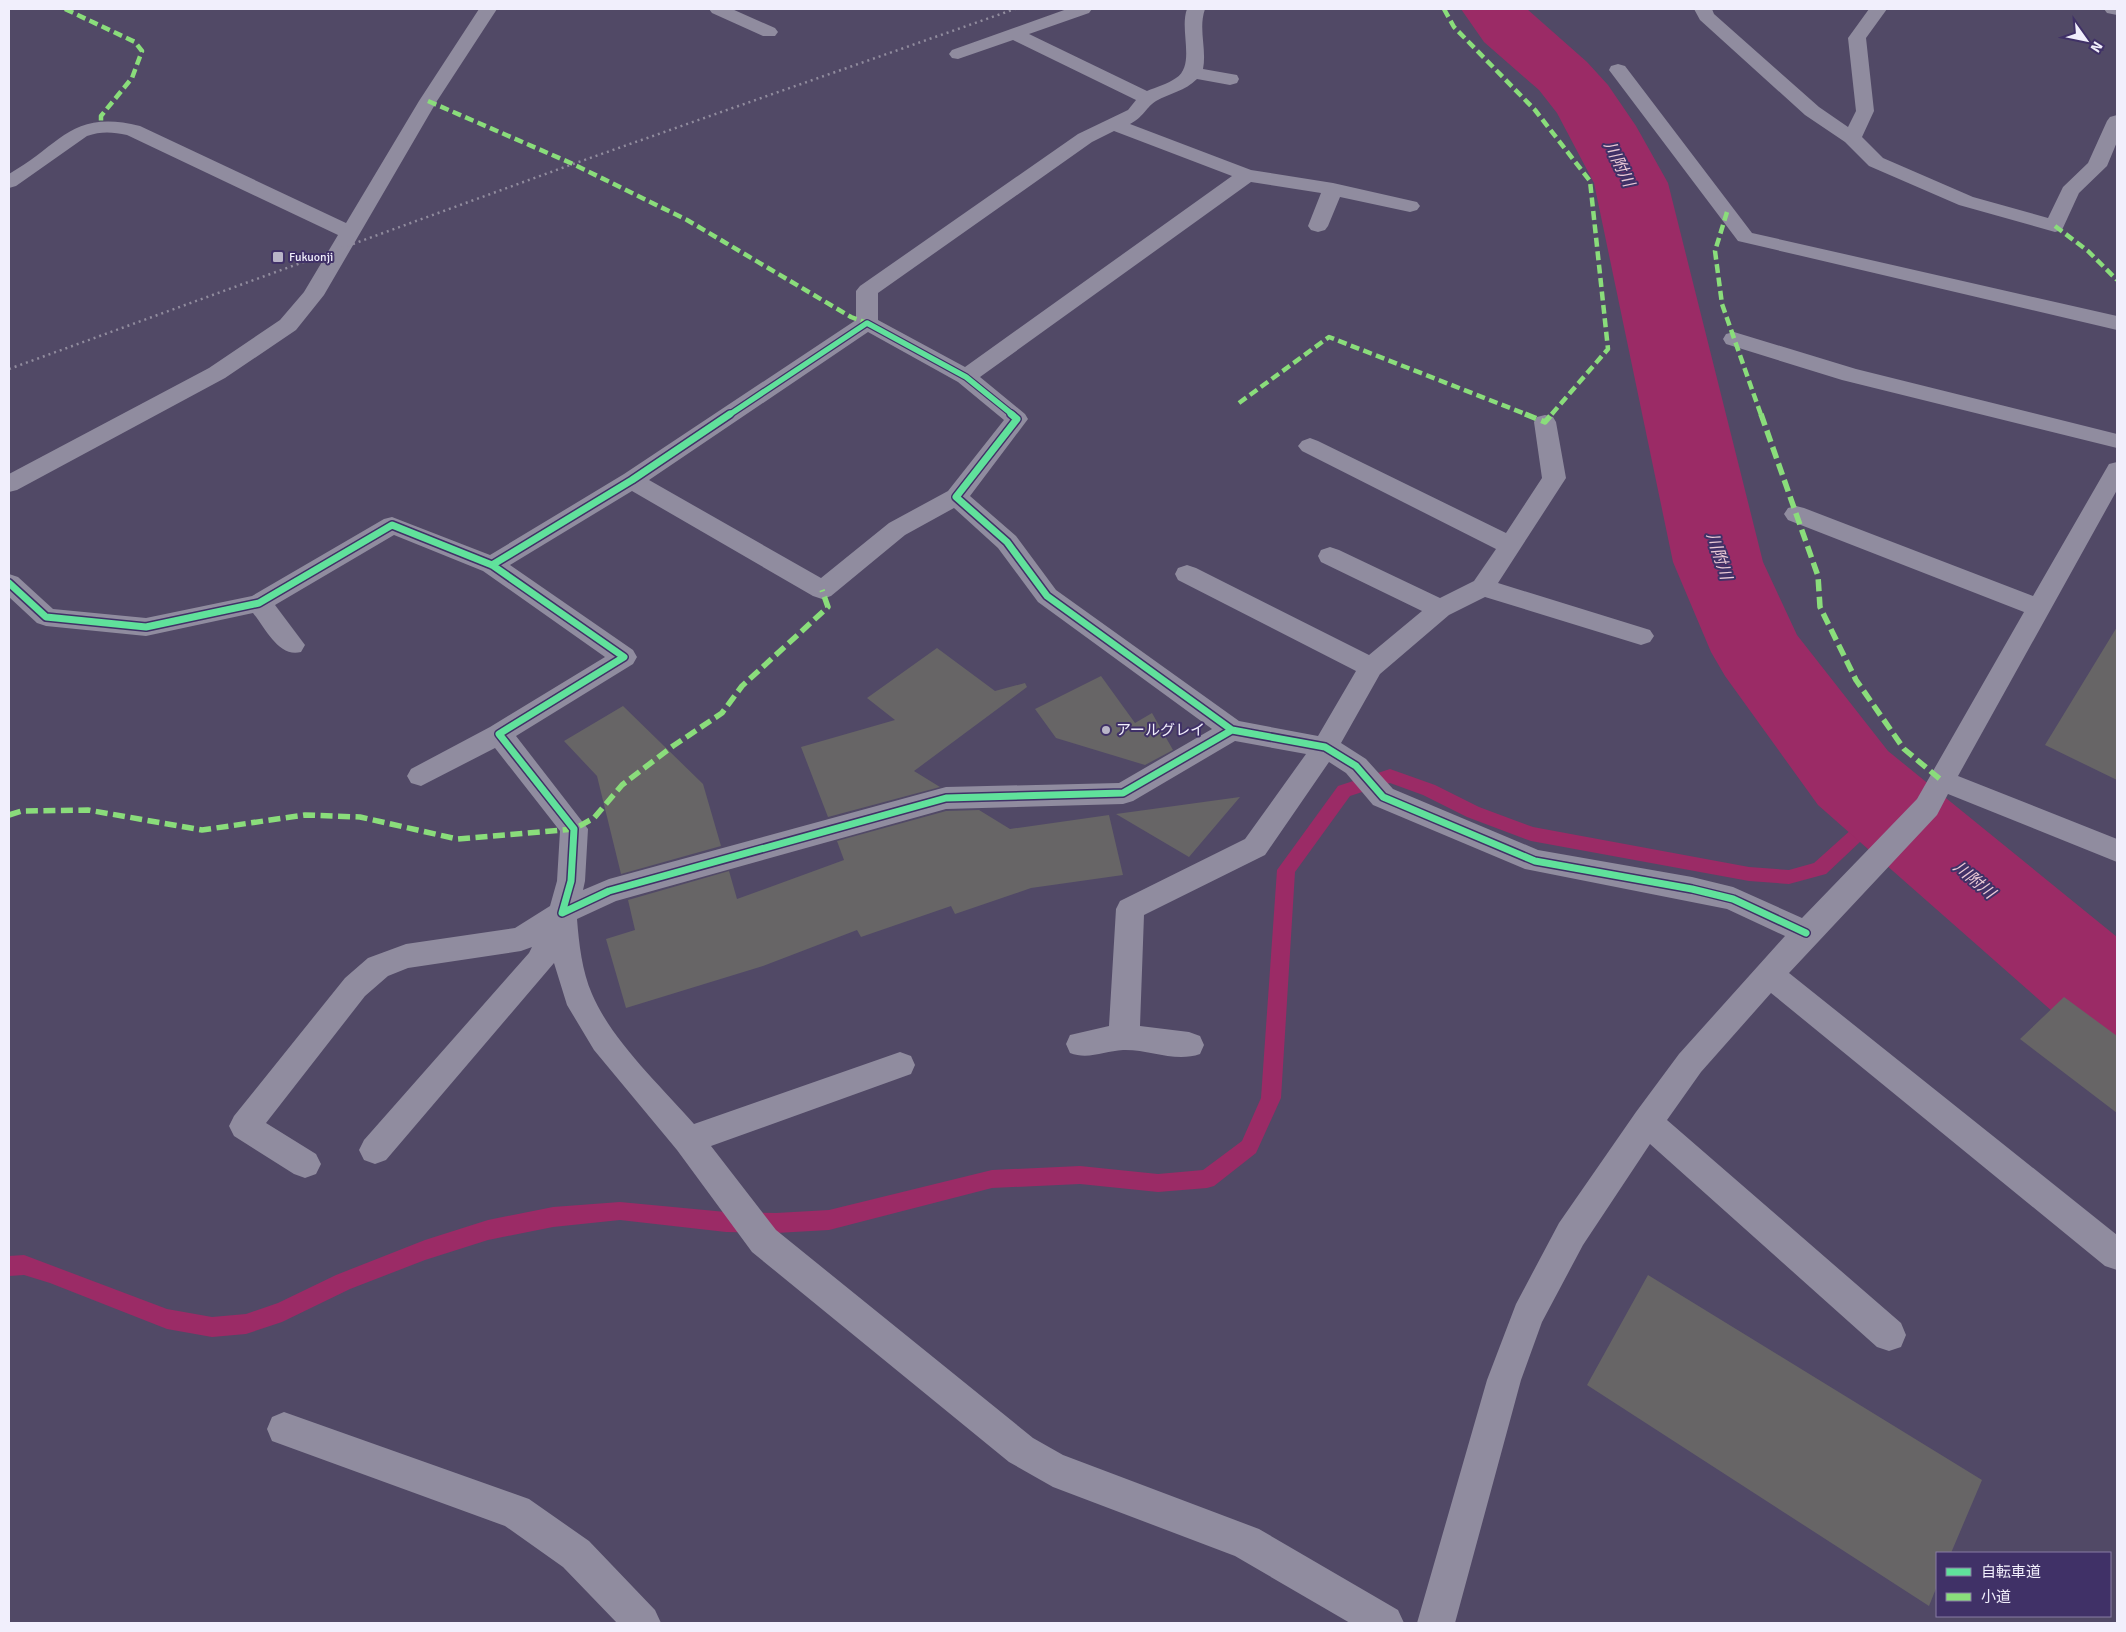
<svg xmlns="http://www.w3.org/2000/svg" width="2126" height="1632" viewBox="0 0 2126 1632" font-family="Signika,'Noto Sans JP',sans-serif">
<rect width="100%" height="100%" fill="#514966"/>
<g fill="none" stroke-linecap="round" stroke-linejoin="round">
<path fill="#9b2b66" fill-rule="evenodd" d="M 1390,769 L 1435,785 L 1479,807 L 1533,827 L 1749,867 L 1789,870 L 1814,863 L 1882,802 L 1888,800 L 1894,802 L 1897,807 L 1826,874 L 1789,884 L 1749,881 L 1531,841 L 1467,817 L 1423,795 L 1390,783 L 1350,796 L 1295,872 L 1281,1098 L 1256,1153 L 1214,1186 L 1207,1188 L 1158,1192 L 1080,1184 L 992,1188 L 829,1230 L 776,1233 L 726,1232 L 620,1220 L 553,1227 L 488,1240 L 425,1260 L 350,1289 L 282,1322 L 246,1334 L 212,1337 L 167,1329 L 50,1283 L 24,1275 L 9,1276 L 9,1256 L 24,1255 L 167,1309 L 212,1317 L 246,1314 L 278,1303 L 336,1275 L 425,1240 L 488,1220 L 553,1207 L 620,1202 L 726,1212 L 776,1213 L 829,1210 L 992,1170 L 1080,1166 L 1158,1174 L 1203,1170 L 1242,1141 L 1261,1098 L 1277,870 L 1338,786 Z"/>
<path fill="#9b2b66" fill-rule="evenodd" d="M 1461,9 L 1527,9 L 1587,62 L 1608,85 L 1636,126 L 1668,183 L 1763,562 L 1797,635 L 1888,751 L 2117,937 L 2117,1048 L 2078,1034 L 1818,805 L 1725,676 L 1711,652 L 1673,562 L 1594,183 L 1557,113 L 1539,90 L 1484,42 Z"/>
</g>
<path fill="#676566" d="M 2117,627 L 2117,780 L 2045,745 Z
M 937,648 L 995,691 L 1025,683 L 1027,687 L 914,771 L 940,787 L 828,817 L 801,747 L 895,720 L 867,698 Z
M 1101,676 L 1135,723 L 1152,713 L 1173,750 L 1145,765 L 1056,738 L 1035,709 Z
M 623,706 L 703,784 L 721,846 L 621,874 L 597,776 L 564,741 Z
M 1240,797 L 1189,857 L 1116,814 Z
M 979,810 L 1010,829 L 1109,815 L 1123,875 L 1031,888 L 955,914 L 951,906 L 861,937 L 857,930 L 763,966 L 626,1008 L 606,939 L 635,930 L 628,900 L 729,871 L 737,899 L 844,860 L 837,841 L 946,811 Z
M 2064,997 L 2117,1036 L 2117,1113 L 2020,1039 Z
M 1648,1275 L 1982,1480 L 1951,1553 L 1937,1553 L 1937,1586 L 1929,1606 L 1587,1385 Z"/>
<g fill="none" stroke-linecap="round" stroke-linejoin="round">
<path fill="#908c9f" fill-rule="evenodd" d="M 479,9 L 497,9 L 437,101 L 324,295 L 296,330 L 225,378 L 17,490 L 9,492 L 9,474 L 209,368 L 280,320 L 304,292 L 338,235 L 127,135 C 113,132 101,131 87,136 L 16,186 L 9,188 L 9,174 C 61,145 71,109 140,126 L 346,223 L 419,101 Z
M 709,9 L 732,9 L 775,28 L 778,32 L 775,36 L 763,36 L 712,13 Z
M 1067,9 L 1092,9 L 1089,13 L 1029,34 L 1147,91 C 1156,87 1168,84 1176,78 C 1196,65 1179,30 1187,9 L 1205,9 C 1198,29 1207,49 1203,69 L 1237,75 L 1239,79 L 1237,83 L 1230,85 L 1197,79 C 1185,91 1170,93 1156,101 C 1146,107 1145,116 1130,124 L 1251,170 L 1333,183 L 1417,202 L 1420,206 L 1417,210 L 1410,212 L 1340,197 L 1328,226 L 1325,230 L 1318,232 L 1311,230 L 1308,226 L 1321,193 L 1251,182 L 980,377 L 1025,414 L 1028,419 L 970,496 L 1016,536 L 1056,590 L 1239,721 L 1318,736 L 1356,671 L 1178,580 L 1175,574 L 1178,568 L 1187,565 L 1196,568 L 1369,655 L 1422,611 L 1321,562 L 1318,556 L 1321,550 L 1330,547 L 1339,550 L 1440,598 L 1474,581 L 1496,549 L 1302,451 L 1298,446 L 1302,441 L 1310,438 L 1318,441 L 1506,533 L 1542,478 L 1534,422 L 1537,417 L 1545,415 L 1553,417 L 1556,422 L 1566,478 L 1498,583 L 1650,630 L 1654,636 L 1650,642 L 1641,645 L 1485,597 L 1449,615 L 1380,674 L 1341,743 L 1366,759 L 1393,789 L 1538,850 L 1692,877 L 1733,887 L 1802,918 L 1917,799 L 2024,612 L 1788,520 L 1784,514 L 1788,508 L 1796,506 L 1804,508 L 2033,596 L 2109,464 L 2117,462 L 2117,490 L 1958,776 L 2117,839 L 2117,862 L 1948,794 L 1937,815 L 1789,973 L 2117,1235 L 2117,1270 L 2105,1266 L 1771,993 L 1701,1072 L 1667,1120 L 1901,1323 L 1906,1335 L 1901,1347 L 1889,1351 L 1877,1347 L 1650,1144 L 1583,1245 L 1542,1322 L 1521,1380 L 1455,1623 L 1417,1623 L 1487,1380 L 1516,1304 L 1559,1223 L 1636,1112 L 1679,1054 L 1785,936 L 1727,909 L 1525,869 L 1373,805 L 1346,773 L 1329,762 L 1265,855 L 1144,915 L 1140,1026 L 1189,1032 L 1200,1036 L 1204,1045 L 1200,1054 C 1175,1063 1149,1049 1123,1050 C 1105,1051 1088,1060 1070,1053 L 1066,1044 L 1070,1035 L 1109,1026 L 1116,909 L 1120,901 L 1245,839 L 1306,754 L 1235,741 L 1133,801 L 1123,804 L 946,809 L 616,901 L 577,919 C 579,944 582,971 592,994 C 612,1041 660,1085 694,1124 L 900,1052 L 911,1056 L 915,1065 L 911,1074 L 711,1146 L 776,1230 L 1033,1438 L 1063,1455 L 1259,1529 L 1398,1610 L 1404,1623 L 1350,1623 L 1235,1556 L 1053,1487 L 1009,1462 L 752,1252 L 677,1150 L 594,1050 L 567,1005 L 554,963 L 386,1160 L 375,1164 L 364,1160 L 359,1150 L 364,1140 L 529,953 L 532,947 L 521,951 L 408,968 L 388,976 L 365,996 L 266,1123 L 316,1154 L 321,1164 L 316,1174 L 305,1178 L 294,1174 L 234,1136 L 229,1126 L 234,1116 L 345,978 L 368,958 L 406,944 L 515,928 L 550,906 L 557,881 L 560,831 L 495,748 L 421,786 L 411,783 L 407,776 L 411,769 L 490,727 L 605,657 L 483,571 L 394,535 L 275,605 L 305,645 L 301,652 C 279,658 266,629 253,613 L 146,636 L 46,626 L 37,623 L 9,597 L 9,574 L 18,577 L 53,609 L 146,618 L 252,596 L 384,519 L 392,517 L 490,555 L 624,474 L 856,320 L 856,291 L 860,286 L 1078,134 L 1128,110 L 1136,100 L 1013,40 L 958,59 L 952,58 L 949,54 L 952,50 ZM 1114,131 L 1232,176 L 965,367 L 878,320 L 878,293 L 1092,142 ZM 868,332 L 958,382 L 1004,420 L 948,491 L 889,523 L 821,578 L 649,480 ZM 632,491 L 813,596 L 822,599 L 831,596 L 905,535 L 954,508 L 998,548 L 1038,602 L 1212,729 L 1119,783 L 946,787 L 609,879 L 583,890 L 585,881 L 588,829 L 516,736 L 633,664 L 637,657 L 633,650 L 510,565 Z
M 1694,9 L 1712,9 L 1714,14 L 1819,107 L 1848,127 L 1856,111 L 1848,38 L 1869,9 L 1887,9 L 1866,38 L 1874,111 L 1862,137 L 1883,158 L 1973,197 L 2048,218 L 2063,187 L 2088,163 L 2107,121 L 2110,117 L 2117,115 L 2117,142 L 2107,166 L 2079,193 L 2062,230 L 2055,232 L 1959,205 L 1869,166 L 1845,142 L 1805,115 L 1700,20 Z
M 2104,9 L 2117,9 L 2117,15 L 2107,13 Z
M 1618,64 L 1625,66 L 1752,233 L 2117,316 L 2117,330 L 1738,241 L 1609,70 L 1611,66 Z
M 1734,332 L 1856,369 L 2117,434 L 2117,448 L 1842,380 L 1726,344 L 1723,339 L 1726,334 Z
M 284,1412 L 529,1499 L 589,1541 L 655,1610 L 661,1623 L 617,1623 L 563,1567 L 505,1526 L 272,1441 L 267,1429 L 272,1417 Z"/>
<path stroke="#918c9e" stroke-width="2.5" stroke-dasharray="2 4" stroke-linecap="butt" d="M 9,369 L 573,164 L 1015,9"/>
<path stroke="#8add7b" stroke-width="4.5" stroke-dasharray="9 4.5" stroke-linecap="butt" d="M 65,9 L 135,42 L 142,51 L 132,78 L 101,116 L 101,125
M 1444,9 L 1454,27 L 1535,110 L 1590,181 L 1608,349 L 1551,415
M 428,101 L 573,164 L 687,220 L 851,317 L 867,323
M 1727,212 L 1715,251 L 1722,304 L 1761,415
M 2055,226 L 2088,251 L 2117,280
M 1239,403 L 1329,337 L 1528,415"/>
<path stroke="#8add7b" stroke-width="5.5" stroke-dasharray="12 5.5" stroke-linecap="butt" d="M 1525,414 L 1545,422 L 1552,414
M 1761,414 L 1818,576 L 1820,607 L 1856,680 L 1904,749 L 1941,780
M 9,815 L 22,811 L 88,810 L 202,830 L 305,815 L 360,817 L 457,839 L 574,829 L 594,818 L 622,785 L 673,746 L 722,713 L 742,686 L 828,607 L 822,590"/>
<g stroke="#403167" stroke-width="8">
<path id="cycleway-far1" d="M 729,415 L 867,323 L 966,377 L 1013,415"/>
</g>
<g stroke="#403167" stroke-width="10">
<path id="cycleway" d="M 1011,414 L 1017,419 L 956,497 L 1007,542 L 1047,596 L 1232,730 L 1325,747 L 1356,766 L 1383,797 L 1535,861 L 1692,889 L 1733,899 L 1806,933
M 492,565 L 632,480 L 730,414
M 9,583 L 46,617 L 146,627 L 259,603 L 392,525 L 492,565 L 624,657 L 499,734 L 574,829 L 571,881 L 562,913 L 609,891 L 946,798 L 1123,793 L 1232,730"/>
</g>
<use href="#cycleway-far1" stroke="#60e19b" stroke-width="5.5"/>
<use href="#cycleway" stroke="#60e19b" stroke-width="7"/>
</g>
<g fill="#b9b5c8" stroke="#403167" stroke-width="2">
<rect x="272" y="251" width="12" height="12" rx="2.5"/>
<circle cx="1106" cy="730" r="5"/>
</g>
<g text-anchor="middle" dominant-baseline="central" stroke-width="4" stroke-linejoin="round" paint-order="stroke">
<g font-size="12" fill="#f1effc" stroke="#403167" text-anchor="start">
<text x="289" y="257">Fukuonji</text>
</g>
<g font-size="15" fill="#f1effc" stroke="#403167" text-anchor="start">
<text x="1116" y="730">アールグレイ</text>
</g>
<g font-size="16" font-style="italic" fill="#ebcad6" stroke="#403167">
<text transform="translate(1619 164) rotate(64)">川附川</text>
<text transform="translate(1719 556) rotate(72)">川附川</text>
<text transform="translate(1974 880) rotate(40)">川附川</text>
</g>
</g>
<rect width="2126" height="1632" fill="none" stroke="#f1effc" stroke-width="20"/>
<rect x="1936" y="1552" width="175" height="65" fill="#403167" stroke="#877da3"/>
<rect x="1946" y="1568" width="25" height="8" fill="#60e19b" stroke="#877da3"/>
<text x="1981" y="1577" font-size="15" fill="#f1effc">自転車道</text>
<rect x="1946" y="1593" width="25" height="8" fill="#8add7b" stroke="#877da3"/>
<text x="1981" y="1602" font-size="15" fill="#f1effc">小道</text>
<g transform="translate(2086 40) rotate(123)" stroke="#403167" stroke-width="4" paint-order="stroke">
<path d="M0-4L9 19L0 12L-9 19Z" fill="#f1effc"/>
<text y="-8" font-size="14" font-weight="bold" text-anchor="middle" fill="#f1effc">N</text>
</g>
</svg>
